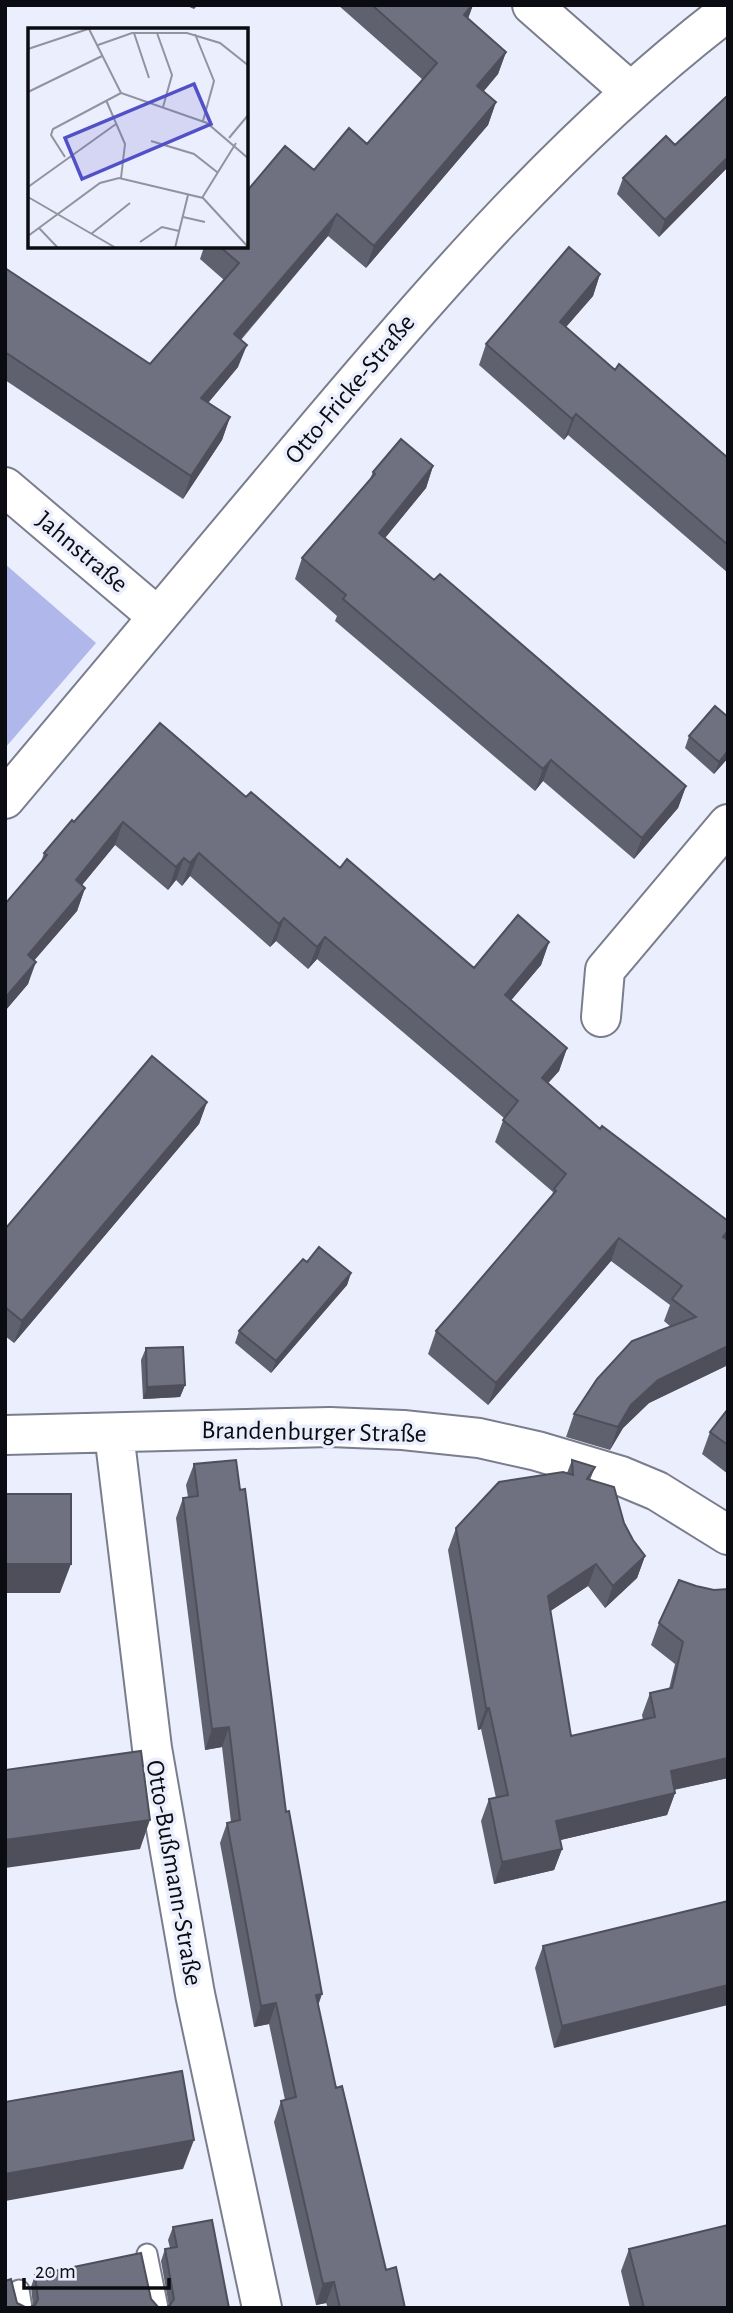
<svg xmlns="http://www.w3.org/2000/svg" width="733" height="2313" viewBox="0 0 733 2313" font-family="'Alegreya Sans',sans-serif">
<rect width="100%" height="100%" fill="#ebeefc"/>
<path fill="#b0b7ea" d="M 5,564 L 96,643 L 5,748 Z"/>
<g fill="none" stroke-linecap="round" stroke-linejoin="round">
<g stroke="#7a7d8d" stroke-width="23">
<path id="lane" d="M 147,2254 L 158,2308
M 19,2290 L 22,2308"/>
</g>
<g stroke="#7a7d8d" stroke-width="42">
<path id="street" d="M 532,5 L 631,92
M 5,487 L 158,617
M 5,799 C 103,682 201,565 299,449 C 430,293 565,136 728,11
M 601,1017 L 605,970 L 728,824
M 114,1433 L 152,1748 L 195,1994 L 262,2308
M 5,1435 L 330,1427 L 403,1430 L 479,1438 L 537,1451 L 621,1476 L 657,1491 L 728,1535"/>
</g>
<use href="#lane" stroke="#fff" stroke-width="19"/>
<use href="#street" stroke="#fff" stroke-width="38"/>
</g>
<path fill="#5f616f" d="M 185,5 L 198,5 L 194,9 Z
M 338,5 L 473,5 L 468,18 L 506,52 L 498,74 L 484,91 L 496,102 L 488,125 L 366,268 L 328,236 L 241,340 L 238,367 L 208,403 L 230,417 L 222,440 L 183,499 L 5,380 L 5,268 L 150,364 L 224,280 L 200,259 L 204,247 L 247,247 L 314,170 L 367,144 L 423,80 Z
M 728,95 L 728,167 L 659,237 L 617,194 L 623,178 L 675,145 Z
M 600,274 L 593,296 L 566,327 L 615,370 L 728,458 L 728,573 L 568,435 L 564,440 L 479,365 L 486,344 Z
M 433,466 L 426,488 L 385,538 L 434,580 L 686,786 L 678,808 L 634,859 L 543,781 L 535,791 L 335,621 L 337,616 L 295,579 L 302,558 L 370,479 L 373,472 Z
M 728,717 L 728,758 L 714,774 L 685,748 L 689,736 Z
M 246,797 L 474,968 L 549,942 L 541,965 L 511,1000 L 567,1048 L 559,1071 L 548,1083 L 728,1241 L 728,1365 L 649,1403 L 623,1428 L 610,1450 L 566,1437 L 574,1414 L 671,1327 L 664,1321 L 670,1305 L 611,1261 L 488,1405 L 428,1354 L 436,1331 L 552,1196 L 553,1192 L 495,1142 L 504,1118 L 317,959 L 308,969 L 276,941 L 270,947 L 190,876 L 182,886 L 176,880 L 168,890 L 115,845 L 82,885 L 85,888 L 77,911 L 34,960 L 28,984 L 5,1011 L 5,904 L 41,862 L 44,853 L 74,822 Z
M 207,1102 L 199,1124 L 14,1343 L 5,1336 L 5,1229 Z
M 307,1262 L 351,1273 L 347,1285 L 271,1373 L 235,1343 L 239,1331 Z
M 146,1348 L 185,1385 L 180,1397 L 143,1399 L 141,1360 Z
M 728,1409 L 728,1474 L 702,1454 L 710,1432 Z
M 572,1460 L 595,1467 L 590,1480 L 624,1523 L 633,1540 L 645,1556 L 637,1578 L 605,1608 L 588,1586 L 550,1611 L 571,1736 L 643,1720 L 642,1715 L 650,1693 L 669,1689 L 675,1664 L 651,1645 L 659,1623 L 696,1586 L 714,1590 L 728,1589 L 728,1778 L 674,1790 L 675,1793 L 667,1815 L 560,1840 L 562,1849 L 554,1870 L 494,1884 L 481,1821 L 489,1799 L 496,1798 L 481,1729 L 478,1730 L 448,1550 L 456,1528 L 567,1473 Z
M 194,1464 L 286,1812 L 318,2006 L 336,2088 L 386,2270 L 405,2308 L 328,2308 L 326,2303 L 316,2305 L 274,2122 L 281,2101 L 285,2100 L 269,2024 L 254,2027 L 220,1843 L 227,1823 L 231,1822 L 222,1747 L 205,1750 L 176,1518 L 183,1498 L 188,1497 L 186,1485 Z
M 728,1901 L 554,2048 L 535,1968 L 543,1946 Z
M 173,2227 L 229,2308 L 169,2306 L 161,2261 L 165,2249 L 170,2248 L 168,2240 Z
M 629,2249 L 728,2308 L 630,2308 L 621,2271 Z
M 35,2275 L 151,2299 L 158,2307 L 33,2306 L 31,2287 Z"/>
<path fill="#4e4f5a" d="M 473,5 L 465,27 L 464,15 Z
M 506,52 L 498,74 L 469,108 L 477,86 Z
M 496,102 L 488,125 L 366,268 L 374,246 Z
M 728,157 L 728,167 L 659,237 L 665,220 Z
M 337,214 L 328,236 L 226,356 L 234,334 Z
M 600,274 L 593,296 L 552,343 L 560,322 Z
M 247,345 L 238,367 L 193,421 L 201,398 Z
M 576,414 L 568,435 L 564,440 L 572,419 Z
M 230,417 L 222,440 L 183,499 L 191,476 Z
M 433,466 L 426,488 L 371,555 L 379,533 Z
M 728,751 L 728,758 L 714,774 L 719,762 Z
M 551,760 L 543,781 L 535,791 L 543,769 Z
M 686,786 L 678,808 L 634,859 L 642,838 Z
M 123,822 L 115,845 L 68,902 L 76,880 Z
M 199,853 L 190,876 L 182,886 L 190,863 Z
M 184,858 L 176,880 L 168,890 L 176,867 Z
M 85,888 L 77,911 L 20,977 L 28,955 Z
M 284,918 L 276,941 L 270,947 L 279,924 Z
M 325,937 L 317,959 L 308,969 L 317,947 Z
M 549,942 L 541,965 L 497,1017 L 505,995 Z
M 36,962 L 28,984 L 5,1011 L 5,998 Z
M 567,1048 L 559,1071 L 533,1100 L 542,1078 Z
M 207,1102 L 199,1124 L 14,1343 L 22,1321 Z
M 728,1231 L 728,1238 L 724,1247 L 723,1237 Z
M 619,1238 L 611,1261 L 488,1405 L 496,1383 Z
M 351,1273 L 347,1285 L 271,1373 L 276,1361 Z
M 728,1346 L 728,1365 L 649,1403 L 623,1428 L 610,1450 L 618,1427 L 631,1405 L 658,1380 Z
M 185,1385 L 180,1397 L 143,1399 L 147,1387 Z
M 645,1556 L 637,1578 L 605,1608 L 613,1586 Z
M 5,1564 L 71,1564 L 60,1593 L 5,1593 Z
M 596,1564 L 588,1586 L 540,1618 L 548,1596 Z
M 486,1708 L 489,1708 L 481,1729 L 478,1730 Z
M 229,1727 L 222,1747 L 205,1750 L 212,1729 Z
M 728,1758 L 728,1778 L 663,1792 L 671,1771 Z
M 675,1793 L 667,1815 L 548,1843 L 556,1821 Z
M 150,1820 L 140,1849 L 5,1868 L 5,1840 Z
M 562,1849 L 554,1870 L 494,1884 L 502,1862 Z
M 728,1985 L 728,2005 L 554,2048 L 562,2026 Z
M 322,1994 L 315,2015 L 316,1995 Z
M 276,2003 L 269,2024 L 254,2027 L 261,2006 Z
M 194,2140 L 183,2169 L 5,2201 L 5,2174 Z
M 334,2282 L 326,2303 L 316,2305 L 323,2284 Z"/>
<path fill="#6f7181" stroke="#4e4f5a" stroke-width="2" d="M 372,5 L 472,5 L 464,15 L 506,52 L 477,86 L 496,102 L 374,246 L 337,214 L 234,334 L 247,345 L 201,398 L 230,417 L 191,476 L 5,352 L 5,268 L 150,364 L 239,263 L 220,247 L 247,247 L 247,191 L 285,146 L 314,170 L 349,128 L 367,144 L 437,63 Z
M 728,95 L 728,157 L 665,220 L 623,178 L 666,136 L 675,145 Z
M 569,247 L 600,274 L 560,322 L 615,370 L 619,364 L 728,458 L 728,545 L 576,414 L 572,419 L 486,344 Z
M 401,439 L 433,466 L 379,533 L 434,580 L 440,574 L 686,786 L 642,838 L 551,760 L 543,769 L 343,599 L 346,595 L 302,558 L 375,474 L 373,472 Z
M 715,706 L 728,717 L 728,751 L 719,762 L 689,736 Z
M 160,723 L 246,797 L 251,792 L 340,868 L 347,859 L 474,968 L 518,915 L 549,942 L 505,995 L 567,1048 L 542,1078 L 600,1129 L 602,1126 L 728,1221 L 728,1231 L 723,1237 L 728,1240 L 728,1346 L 658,1380 L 631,1405 L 618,1427 L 574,1414 L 597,1379 L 632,1341 L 696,1317 L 672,1299 L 682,1286 L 619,1238 L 496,1383 L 436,1331 L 556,1191 L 554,1189 L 566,1174 L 503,1120 L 518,1101 L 325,937 L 317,947 L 284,918 L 279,924 L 199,853 L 190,863 L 184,858 L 176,867 L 123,822 L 76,880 L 85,888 L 28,955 L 36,962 L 5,998 L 5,904 L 47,855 L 44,853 L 72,820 L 74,822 Z
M 152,1056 L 207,1102 L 22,1321 L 5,1307 L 5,1229 Z
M 319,1247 L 351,1273 L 276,1361 L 239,1331 L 303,1259 L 307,1262 Z
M 183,1347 L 185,1385 L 147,1387 L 146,1348 Z
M 728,1409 L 728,1445 L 710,1432 Z
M 236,1460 L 240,1490 L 245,1489 L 286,1812 L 289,1811 L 322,1994 L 316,1995 L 336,2088 L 342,2086 L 386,2270 L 396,2267 L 405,2308 L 340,2308 L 334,2282 L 323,2284 L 281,2101 L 296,2097 L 276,2003 L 261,2006 L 227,1823 L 240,1820 L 229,1727 L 212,1729 L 183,1498 L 198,1496 L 194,1464 Z
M 572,1460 L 595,1467 L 587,1479 L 614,1487 L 624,1523 L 633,1540 L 645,1556 L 613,1586 L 596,1564 L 548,1596 L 571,1736 L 655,1717 L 650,1693 L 672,1688 L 683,1642 L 659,1623 L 679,1580 L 696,1586 L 714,1590 L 728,1589 L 728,1758 L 671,1771 L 675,1793 L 556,1821 L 562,1849 L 502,1862 L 489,1799 L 508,1795 L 489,1708 L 486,1708 L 456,1528 L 499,1482 L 563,1472 L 573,1475 Z
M 5,1494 L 71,1494 L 71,1564 L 5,1564 Z
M 141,1751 L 150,1820 L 5,1840 L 5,1770 Z
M 728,1901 L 728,1985 L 562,2026 L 543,1946 Z
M 182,2071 L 194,2140 L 5,2174 L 5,2102 Z
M 212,2220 L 229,2308 L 165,2308 L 170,2305 L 174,2299 L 165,2249 L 177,2247 L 173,2227 Z
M 728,2225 L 728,2307 L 644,2308 L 629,2249 Z
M 141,2253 L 151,2299 L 158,2307 L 163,2308 L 28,2308 L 35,2305 L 38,2299 L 35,2275 Z
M 11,2279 L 17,2303 L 27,2308 L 5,2308 L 5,2281 Z"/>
<g text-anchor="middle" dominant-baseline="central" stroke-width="7" stroke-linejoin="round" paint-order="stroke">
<g font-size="26" fill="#0b0c11" stroke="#ebeefc">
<text transform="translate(350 389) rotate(-50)">Otto-Fricke-Straße</text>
<text transform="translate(82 552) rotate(40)">Jahnstraße</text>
<text transform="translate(314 1432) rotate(1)">Brandenburger Straße</text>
<text transform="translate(174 1873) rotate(80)">Otto-Bußmann-Straße</text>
</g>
</g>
<g transform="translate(28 28)">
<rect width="220" height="220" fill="#ebeefc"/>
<path fill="none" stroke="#91949e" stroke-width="2" d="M 61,1 L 93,65 L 179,95 L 221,131M 106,5 L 121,50M 129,5 L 144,47 L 135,79M 167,6 L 186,53 L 175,93M 70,17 L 104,5 L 159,5 L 192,15 L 221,38M 0,21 L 63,0M 0,64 L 74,28M 78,72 L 97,116 L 93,150M 201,110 L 221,86M 123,113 L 166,126 L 189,144M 37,129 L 23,107 L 25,101 L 93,65M 0,159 L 88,96M 0,169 L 88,220M 174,170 L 208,115M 155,189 L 177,194M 11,200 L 30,220M 63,206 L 102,175M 0,208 L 72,155 L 91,150 L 175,170 L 221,220M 112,214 L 134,199 L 151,203M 147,220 L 160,167"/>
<path fill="#5150c7" fill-opacity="0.15" stroke="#5150c7" stroke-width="3.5" d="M 166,56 L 183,96 L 54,151 L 37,110 Z"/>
<rect width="220" height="220" fill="none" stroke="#0b0c11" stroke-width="3.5"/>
</g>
<rect width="733" height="2313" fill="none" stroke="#0b0c11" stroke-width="14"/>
<path d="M24 2278v10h145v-10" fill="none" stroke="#0b0c11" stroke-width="3.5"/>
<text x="35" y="2278" font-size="21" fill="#0b0c11" stroke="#ebeefc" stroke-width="5" paint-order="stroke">20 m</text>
</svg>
